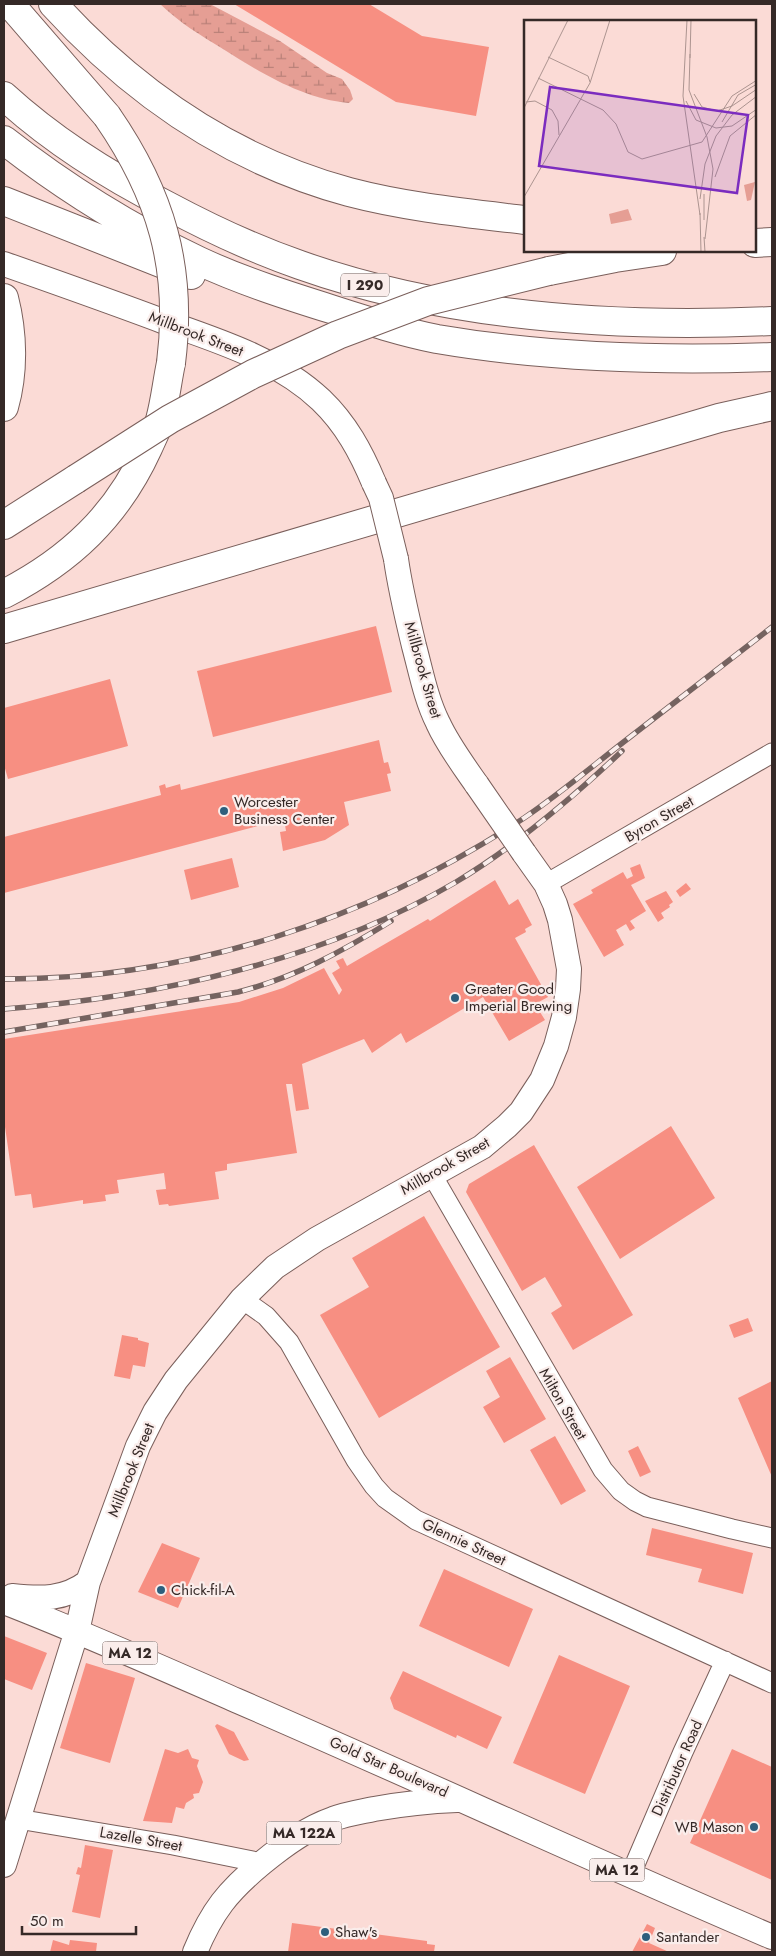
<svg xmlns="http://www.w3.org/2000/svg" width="776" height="1956" viewBox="0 0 776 1956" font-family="Jost,sans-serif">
<defs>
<pattern id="wetland-marsh" width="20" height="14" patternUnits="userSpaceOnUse" patternTransform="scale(1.25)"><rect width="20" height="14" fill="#e59e94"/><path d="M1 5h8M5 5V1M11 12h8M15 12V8" fill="none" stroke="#ba8179"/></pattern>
</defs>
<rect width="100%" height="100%" fill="#fbdbd6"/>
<path fill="url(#wetland-marsh)" d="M 160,4 L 210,4 L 280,41 L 327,73 L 342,79 L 350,90 L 353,99 L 349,103 C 303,99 261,73 223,49 C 200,35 180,23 160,4 Z"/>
<path fill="#f78f82" d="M 234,4 L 369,4 L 422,36 L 489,47 L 476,116 L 396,102 Z
M 376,626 L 392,692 L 213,737 L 197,671 Z
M 110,679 L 128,746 L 8,779 L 4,765 L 4,708 Z
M 379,740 L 384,763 L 388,762 L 391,773 L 387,774 L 391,791 L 344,802 L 349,825 L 325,840 L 283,851 L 280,832 L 286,831 L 284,819 L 4,893 L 4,837 L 161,795 L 159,786 L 165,784 L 166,788 L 180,784 L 181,790 Z
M 232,858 L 239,887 L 191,900 L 184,870 Z
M 640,864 L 645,878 L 631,885 L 646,911 L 630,921 L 635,928 L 630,931 L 626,924 L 616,930 L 624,945 L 604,957 L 573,904 L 593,893 L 591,890 L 623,872 L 627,879 L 633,876 L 630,868 Z
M 495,880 L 509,905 L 518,899 L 532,925 L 525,929 L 526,932 L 515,938 L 548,997 L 535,1004 L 545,1020 L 509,1041 L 483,997 L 406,1043 L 401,1033 L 372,1053 L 364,1039 L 302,1064 L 309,1109 L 296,1111 L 292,1084 L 286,1084 L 297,1153 L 227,1164 L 227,1170 L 215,1172 L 219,1199 L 169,1206 L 168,1204 L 159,1205 L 156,1190 L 166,1189 L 164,1173 L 117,1180 L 119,1193 L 105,1195 L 106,1201 L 83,1204 L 83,1200 L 33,1208 L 31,1194 L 15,1196 L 4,1120 L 4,1039 L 239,1002 L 283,988 L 324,968 L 339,995 L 342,990 L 332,973 L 340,968 L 336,961 L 343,958 L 347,966 L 428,919 L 430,921 Z
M 686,883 L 691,889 L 680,897 L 676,891 Z
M 666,891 L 673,902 L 669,905 L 670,907 L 661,913 L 664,918 L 658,922 L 645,901 Z
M 671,1126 L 715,1198 L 620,1259 L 577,1187 Z
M 534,1145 L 633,1315 L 573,1350 L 551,1313 L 562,1306 L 545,1277 L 522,1291 L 466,1192 L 469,1184 Z
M 424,1216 L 500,1347 L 379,1418 L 320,1315 L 369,1287 L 352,1258 Z
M 748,1318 L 753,1331 L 734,1338 L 729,1325 Z
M 122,1335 L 138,1338 L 138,1340 L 149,1343 L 145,1367 L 133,1365 L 130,1379 L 114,1376 Z
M 510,1357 L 546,1419 L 504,1443 L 483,1407 L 500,1397 L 486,1371 Z
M 772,1381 L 772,1477 L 738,1398 Z
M 555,1436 L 586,1491 L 561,1505 L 530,1450 Z
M 638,1446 L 651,1472 L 640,1477 L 628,1451 Z
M 652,1528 L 753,1553 L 743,1594 L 698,1582 L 702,1569 L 646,1555 Z
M 162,1543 L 200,1558 L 178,1608 L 138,1592 Z
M 444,1569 L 533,1609 L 509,1667 L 419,1626 Z
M 4,1636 L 47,1653 L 32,1690 L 4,1679 Z
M 559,1655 L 630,1686 L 585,1794 L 513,1763 Z
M 86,1663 L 135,1678 L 110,1763 L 60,1748 Z
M 403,1671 L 502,1717 L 487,1749 L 457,1735 L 456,1738 L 394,1709 L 390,1698 Z
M 217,1724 L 234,1732 L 249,1760 L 244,1761 L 229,1754 L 215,1726 Z
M 165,1749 L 178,1753 L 188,1749 L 192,1758 L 199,1760 L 197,1766 L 203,1782 L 199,1793 L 193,1794 L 194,1798 L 186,1803 L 184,1809 L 176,1807 L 172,1823 L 143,1821 Z
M 732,1749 L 772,1767 L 772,1880 L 690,1843 Z
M 85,1845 L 113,1850 L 100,1918 L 72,1912 L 80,1875 L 76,1874 L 78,1867 L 81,1868 Z
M 292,1923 L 427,1941 L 427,1944 L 435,1945 L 434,1952 L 288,1952 Z
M 647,1924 L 655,1928 L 649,1943 L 669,1952 L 632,1952 Z
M 53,1940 L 69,1945 L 70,1940 L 97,1943 L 96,1952 L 50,1952 Z"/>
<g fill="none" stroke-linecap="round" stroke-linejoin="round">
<g stroke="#7a5f5b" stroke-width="21">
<path id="minor" d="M 546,884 L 772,753
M 432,1175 L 603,1470 L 621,1491 L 635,1501 L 647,1507 L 732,1529 L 772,1538
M 242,1299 L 266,1316 L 289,1342 L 356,1460 L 374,1486 L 385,1498 L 416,1520 L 772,1683
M 18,1819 L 173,1845 L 262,1863
M 630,1876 L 683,1752 L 725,1661"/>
</g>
<g stroke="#7a5f5b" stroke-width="26">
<path id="major" d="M 4,264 C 58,283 112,302 165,322 C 219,341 279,360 321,400 C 346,424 361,452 374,483
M 396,559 C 400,588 407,617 414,646 C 421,672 426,699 438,723 C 448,745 463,765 477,785
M 12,1596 C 41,1599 64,1600 88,1582
M 4,1602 C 84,1633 162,1668 240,1702 C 418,1779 594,1861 772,1937
M 4,1865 L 78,1627 L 88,1582 L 138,1446 L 155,1412 L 176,1380 L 242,1299 L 275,1267 L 317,1239 L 482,1147 L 507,1126 L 521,1112 L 542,1080 L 556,1046 L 564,1017 L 568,989 L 569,969 L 560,920 L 555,904 L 546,884 L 524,853
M 195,1952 C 212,1911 228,1891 262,1863 C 284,1845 307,1828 333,1819 C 346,1814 360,1812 374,1809 C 402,1804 428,1801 457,1800"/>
</g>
<g stroke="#7a5f5b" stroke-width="30">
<path id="highway" d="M 10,4 L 107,116
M 53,4 C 134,93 231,160 349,192 C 406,207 466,213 525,220
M 4,96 C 51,139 111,177 168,206 C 211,229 254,249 300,265 C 447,317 617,328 772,321
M 4,140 C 64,187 130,228 199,261 C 242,281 289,296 334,310 C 368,321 402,332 437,339 C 548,358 660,361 772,357
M 4,201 L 191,275
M 755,243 L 772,242
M 549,271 L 615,258 L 662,251
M 4,298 C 13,333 14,372 4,407
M 4,525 L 76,479
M 4,594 C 70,560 117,516 148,448 C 152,439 157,429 160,420 C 165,402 167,382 171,363
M 4,629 L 719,418 L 772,406"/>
</g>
<use href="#minor" stroke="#fff" stroke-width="19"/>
<use href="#major" stroke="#fff" stroke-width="24"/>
<use href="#highway" stroke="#fff" stroke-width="28"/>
<g stroke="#756360" stroke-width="5.5">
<path id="rail" d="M 4,979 C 188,980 371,919 524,818 C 558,795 589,769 621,744 C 671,705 722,666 772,627
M 4,1009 C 157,997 322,961 456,882 C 516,846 571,799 622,751
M 4,1032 L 238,992 C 294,978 343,951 391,921"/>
</g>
<use href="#rail" stroke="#faedeb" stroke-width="4" stroke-dasharray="11" stroke-linecap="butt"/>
<g stroke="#7a5f5b" stroke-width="26" stroke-linecap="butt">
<path id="major-bridge" d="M 374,483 L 381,498 L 396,559
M 477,785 L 524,853"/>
</g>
<g stroke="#7a5f5b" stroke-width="30" stroke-linecap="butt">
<path id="highway-bridge" d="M 107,116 C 161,194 183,268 171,363
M 76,479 L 170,419 L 253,374 L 338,335 L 428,301 L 549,271"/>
</g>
<use href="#major-bridge" stroke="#fff" stroke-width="24"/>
<use href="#highway-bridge" stroke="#fff" stroke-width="28"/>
</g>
<g fill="#2e5f7d" stroke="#faedeb" stroke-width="2">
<circle cx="224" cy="811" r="5"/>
<circle cx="455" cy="998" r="5"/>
<circle cx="161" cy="1590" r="5"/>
<circle cx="754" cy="1827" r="5"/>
<circle cx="325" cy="1932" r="5"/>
<circle cx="646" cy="1937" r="5"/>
</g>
<g text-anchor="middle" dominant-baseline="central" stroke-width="4.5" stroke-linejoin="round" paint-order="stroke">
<g fill="#faedeb" stroke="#706462" stroke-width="1">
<rect x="341" y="273.5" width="48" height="23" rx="4"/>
<rect x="102.5" y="1641.5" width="55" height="23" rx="4"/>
<rect x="266.5" y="1821.5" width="75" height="23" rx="4"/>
<rect x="589.5" y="1858.5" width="55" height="23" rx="4"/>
</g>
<g font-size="14" font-weight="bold" fill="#352927">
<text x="365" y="285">I 290</text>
<text x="130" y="1653">MA 12</text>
<text x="304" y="1833">MA 122A</text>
<text x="617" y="1870">MA 12</text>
</g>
<g font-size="15" fill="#352927" stroke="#faedeb">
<text transform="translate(196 334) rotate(21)">Millbrook Street</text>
<text transform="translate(423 670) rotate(74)">Millbrook Street</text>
<text transform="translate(659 819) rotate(-30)">Byron Street</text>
<text transform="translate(445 1166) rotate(-30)">Millbrook Street</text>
<text transform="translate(563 1404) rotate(60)">Milton Street</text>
<text transform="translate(131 1470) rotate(-68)">Millbrook Street</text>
<text transform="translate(464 1542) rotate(25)">Glennie Street</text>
<text transform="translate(389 1767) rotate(24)">Gold Star Boulevard</text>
<text transform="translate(677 1768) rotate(-66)">Distributor Road</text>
<text transform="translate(141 1839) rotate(10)">Lazelle Street</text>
</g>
<g font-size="15" fill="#352927" stroke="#faedeb" text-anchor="start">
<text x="234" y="802">Worcester<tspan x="234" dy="17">Business Center</tspan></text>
<text x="465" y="989">Greater Good<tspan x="465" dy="17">Imperial Brewing</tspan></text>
<text x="171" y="1590">Chick-fil-A</text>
<text x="744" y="1827" text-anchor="end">WB Mason</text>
<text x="335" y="1932">Shaw's</text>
<text x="656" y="1937">Santander</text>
</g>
</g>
<g transform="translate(524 20)">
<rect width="232" height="232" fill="#fbdbd6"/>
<path d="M 231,162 L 227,180 L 223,181 L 220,165 Z" fill="#e59e94"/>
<path d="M 104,189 L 108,200 L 87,204 L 85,194 Z" fill="#e59e94"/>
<path fill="none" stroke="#ac9490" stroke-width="1" d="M 163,0 L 159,76 L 176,195M 166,34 L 165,70 L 183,117 L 189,149 L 181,219M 24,37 L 64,56 L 66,62M 166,38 L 167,0M 14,58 L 79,90 L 92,104 L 104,132 L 118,139 L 178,122 L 208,76 L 233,60M 170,74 L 178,87 L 193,91 L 208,86 L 233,69M 162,81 L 172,100 L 192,108 L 208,106 L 233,89M 2,82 L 11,81 L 28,90 L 34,101 L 35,115M 0,88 L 44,0M 198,102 L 214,75 L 233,64M 191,157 L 206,116 L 233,94M 0,177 L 66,63 L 86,0M 176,179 L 181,144 L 192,116 L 208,95 L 233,76M 176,193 L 177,232M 180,200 L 180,174M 180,217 L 181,232"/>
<path fill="#7b2cbf" fill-opacity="0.15" stroke="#7b2cbf" stroke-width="2.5" d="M 26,67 L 224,95 L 213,173 L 15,146 Z"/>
<rect width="232" height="232" fill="none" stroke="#352927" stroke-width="2.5"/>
</g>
<rect width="776" height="1956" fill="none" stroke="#352927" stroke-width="10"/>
<path d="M22 1926v8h114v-8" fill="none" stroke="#352927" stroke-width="2.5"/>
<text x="30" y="1926" font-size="15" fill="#352927" stroke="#faedeb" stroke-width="4" paint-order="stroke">50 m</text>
</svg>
